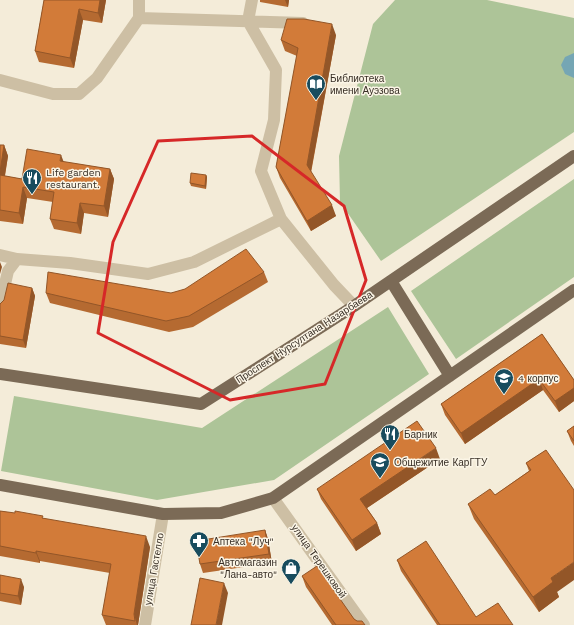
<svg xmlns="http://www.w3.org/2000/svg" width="574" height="625" viewBox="0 0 574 625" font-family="'Work Sans',sans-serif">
<rect width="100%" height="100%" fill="#f4ecd9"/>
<path fill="#adc498" d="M 395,0 L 487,0 L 574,18 L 574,132 L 381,261 L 340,202 L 339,156 L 373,24 Z
M 574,179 L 574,277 L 456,359 L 411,291 Z
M 388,307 L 429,374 L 274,480 L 157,500 L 1,471 L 14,396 L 202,428 Z"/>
<path fill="#75a6b4" d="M 574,53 L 574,78 L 565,74 L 561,65 L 565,57 Z"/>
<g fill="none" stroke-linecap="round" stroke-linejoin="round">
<path stroke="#cdbfa4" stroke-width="12" d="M 139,0 L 139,18 L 303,23
M 252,0 L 248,21 L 276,70 L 274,120 L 261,171 L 281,219 L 334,285 L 354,306
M 0,80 L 53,94 L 79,94 L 97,78 L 139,18
M 0,255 L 17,259
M 0,306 L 8,271 L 17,259 L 70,263 L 148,274 L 194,262 L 281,219
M 273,498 L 364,625
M 145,625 L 163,514"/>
<path stroke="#7b6a56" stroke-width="12" d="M 391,281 L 450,376
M 0,374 L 201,404 L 354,306 L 574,156
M 0,485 L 163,514 L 221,513 L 273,498 L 574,290"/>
</g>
<path fill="#b56a31" d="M 44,0 L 106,0 L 102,23 L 83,20 L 74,68 L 39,62 L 35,51 Z
M 260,0 L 289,0 L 288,7 L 260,2 Z
M 336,35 L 311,173 L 336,216 L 311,231 L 280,178 L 276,167 L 297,56 L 285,51 L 281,40 Z
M 0,145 L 4,145 L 8,156 L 5,176 L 22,179 L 64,162 L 110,169 L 114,179 L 108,217 L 84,213 L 81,234 L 54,229 L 50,219 L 53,202 L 27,198 L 23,224 L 0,221 Z
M 206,175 L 207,177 L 206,189 L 191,186 L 190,183 Z
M 264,272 L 268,282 L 193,327 L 169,332 L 50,303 L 46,293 L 171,293 Z
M 32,288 L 35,296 L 26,348 L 0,344 L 0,304 Z
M 542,334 L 574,380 L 574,401 L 559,412 L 543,390 L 465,444 L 445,415 L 441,404 Z
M 574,426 L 574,446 L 571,441 L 567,431 Z
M 546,450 L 557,592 L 559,597 L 539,612 L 474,519 L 468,504 L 495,495 L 529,471 L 526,463 Z
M 440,459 L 367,508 L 377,523 L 381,534 L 356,551 L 321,499 L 317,489 Z
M 0,511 L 43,518 L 150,547 L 138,625 L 106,625 L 102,615 L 110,573 L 40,561 L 40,563 L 0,556 Z
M 265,530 L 268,539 L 272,563 L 203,573 L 200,564 Z
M 397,560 L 476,617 L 513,625 L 437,625 L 401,571 Z
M 0,575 L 24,587 L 21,605 L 0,601 Z
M 302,576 L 354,619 L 357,621 L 365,625 L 332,625 L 306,587 Z"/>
<path fill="#935628" d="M 100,0 L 106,0 L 102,23 L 98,13 Z
M 285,0 L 289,0 L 288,7 Z
M 79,9 L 83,20 L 74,68 L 70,58 Z
M 332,24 L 336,35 L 310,176 L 307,165 Z
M 4,145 L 8,156 L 3,186 L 0,176 L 0,172 Z
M 61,155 L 65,165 L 60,161 Z
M 110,169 L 114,179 L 108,217 L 104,206 Z
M 206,175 L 207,177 L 206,189 L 205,186 Z
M 23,187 L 27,198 L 23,224 L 19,213 Z
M 80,203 L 84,213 L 81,234 L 77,223 Z
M 332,205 L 336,216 L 311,231 L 307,221 Z
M 0,262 L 2,267 L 0,274 Z
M 32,288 L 35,296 L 26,348 L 23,340 Z
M 539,379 L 543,390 L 465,444 L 461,433 Z
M 574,388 L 574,401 L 559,412 L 555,401 Z
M 436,448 L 440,459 L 364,510 L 360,499 Z
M 377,523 L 381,534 L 356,551 L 352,540 Z
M 265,530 L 268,539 L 272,563 L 269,554 Z
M 146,536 L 150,547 L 138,625 L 137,625 L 134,614 Z
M 36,551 L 40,561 L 40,563 L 36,553 Z
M 574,562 L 574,580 L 557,592 L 559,597 L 539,612 L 533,597 L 551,578 Z
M 21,579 L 24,587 L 21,605 L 18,596 Z
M 224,583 L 228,593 L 222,625 L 216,625 Z"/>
<path fill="#d27b39" stroke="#935628" d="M 44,0 L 100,0 L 98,13 L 79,9 L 70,58 L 35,51 Z
M 287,19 L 304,19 L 332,24 L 307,165 L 332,205 L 307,221 L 276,167 L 298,48 L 281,40 Z
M 0,145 L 4,145 L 0,172 Z
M 27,149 L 61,155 L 60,161 L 110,169 L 104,206 L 80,203 L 77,223 L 50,219 L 54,192 L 23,187 L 19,213 L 0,210 L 0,175 L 22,179 Z
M 191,173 L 206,175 L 205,186 L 190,183 Z
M 246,249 L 264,272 L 189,316 L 166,321 L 46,293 L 48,272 L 171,293 L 185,289 Z
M 8,283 L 32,288 L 23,340 L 0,336 L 0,304 L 4,300 Z
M 542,334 L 574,380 L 574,388 L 555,401 L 539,379 L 461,433 L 441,404 Z
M 417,421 L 436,448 L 360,499 L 377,523 L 352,540 L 317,489 Z
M 574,426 L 574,441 L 567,431 Z
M 546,450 L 574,490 L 574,562 L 551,578 L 553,582 L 533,597 L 468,504 L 490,489 L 495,495 L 531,470 L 526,463 Z
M 0,511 L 15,513 L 15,511 L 43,516 L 42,518 L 146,536 L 134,614 L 135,621 L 102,615 L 111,564 L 36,551 L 36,553 L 0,546 Z
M 265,530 L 269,554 L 200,564 L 196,541 Z
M 426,541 L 476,617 L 498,603 L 513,625 L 440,625 L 397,560 Z
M 317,566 L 354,619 L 357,621 L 362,621 L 365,625 L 336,625 L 302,576 Z
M 0,575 L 21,579 L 18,596 L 0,593 Z
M 200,578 L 224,583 L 216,625 L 191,625 Z"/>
<path fill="none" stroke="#d62828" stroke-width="3" stroke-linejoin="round" d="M 252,136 L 344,206 L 366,280 L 325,384 L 230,400 L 98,333 L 113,242 L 158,141 Z"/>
<defs>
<g id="library-pin" transform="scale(1)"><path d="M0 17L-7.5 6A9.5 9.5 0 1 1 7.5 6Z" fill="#184c5e" stroke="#fbf5e6"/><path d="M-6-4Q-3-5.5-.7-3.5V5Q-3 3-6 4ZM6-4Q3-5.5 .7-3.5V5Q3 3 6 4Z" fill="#fff"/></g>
<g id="restaurant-pin" transform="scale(1)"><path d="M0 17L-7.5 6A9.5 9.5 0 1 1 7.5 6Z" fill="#184c5e" stroke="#fbf5e6"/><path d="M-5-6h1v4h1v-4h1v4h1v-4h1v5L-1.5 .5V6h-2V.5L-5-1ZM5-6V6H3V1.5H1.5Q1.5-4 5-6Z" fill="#fff"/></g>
<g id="university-pin" transform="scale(1)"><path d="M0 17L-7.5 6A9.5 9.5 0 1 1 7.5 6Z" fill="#184c5e" stroke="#fbf5e6"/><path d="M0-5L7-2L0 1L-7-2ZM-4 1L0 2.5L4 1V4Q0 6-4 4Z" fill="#fff"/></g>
<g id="pharmacy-pin" transform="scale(1)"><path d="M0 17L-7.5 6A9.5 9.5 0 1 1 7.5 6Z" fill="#184c5e" stroke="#fbf5e6"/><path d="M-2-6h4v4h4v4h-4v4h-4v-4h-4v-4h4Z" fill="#fff"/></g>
<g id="shop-pin" transform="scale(1)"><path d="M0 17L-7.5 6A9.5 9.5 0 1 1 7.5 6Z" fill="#184c5e" stroke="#fbf5e6"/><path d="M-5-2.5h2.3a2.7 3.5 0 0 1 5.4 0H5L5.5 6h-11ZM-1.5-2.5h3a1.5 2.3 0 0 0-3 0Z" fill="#fff"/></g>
</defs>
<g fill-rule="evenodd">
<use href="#library-pin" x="316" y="84"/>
<use href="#restaurant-pin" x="32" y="178"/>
<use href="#university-pin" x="504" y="378"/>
<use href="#restaurant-pin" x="390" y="434"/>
<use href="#university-pin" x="380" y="462"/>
<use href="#pharmacy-pin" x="199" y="541"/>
<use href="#shop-pin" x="291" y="568"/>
</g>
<g text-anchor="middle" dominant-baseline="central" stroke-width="3" stroke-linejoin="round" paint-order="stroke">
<g font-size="10" fill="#382f26" stroke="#fbf5e6" text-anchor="start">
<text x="330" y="78">Библиотека<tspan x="330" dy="12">имени Ауэзова</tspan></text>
<text x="46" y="172">Life garden<tspan x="46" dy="12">restaurant.</tspan></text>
<text x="518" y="378">4 корпус</text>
<text x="404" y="434">Барник</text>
<text x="394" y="462">Общежитие КарГТУ</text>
<text x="213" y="541">Аптека "Луч"</text>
<text x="277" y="562" text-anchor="end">Автомагазин<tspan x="277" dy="12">"Лана-авто"</tspan></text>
</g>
<g font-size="10" fill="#382f26" stroke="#fbf5e6">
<text transform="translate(304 337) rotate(-33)">Проспект Нурсултана Назарбаева</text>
<text transform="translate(319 561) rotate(55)">улица Терешковой</text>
<text transform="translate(154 569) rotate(-80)">улица Гастелло</text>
</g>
</g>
</svg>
